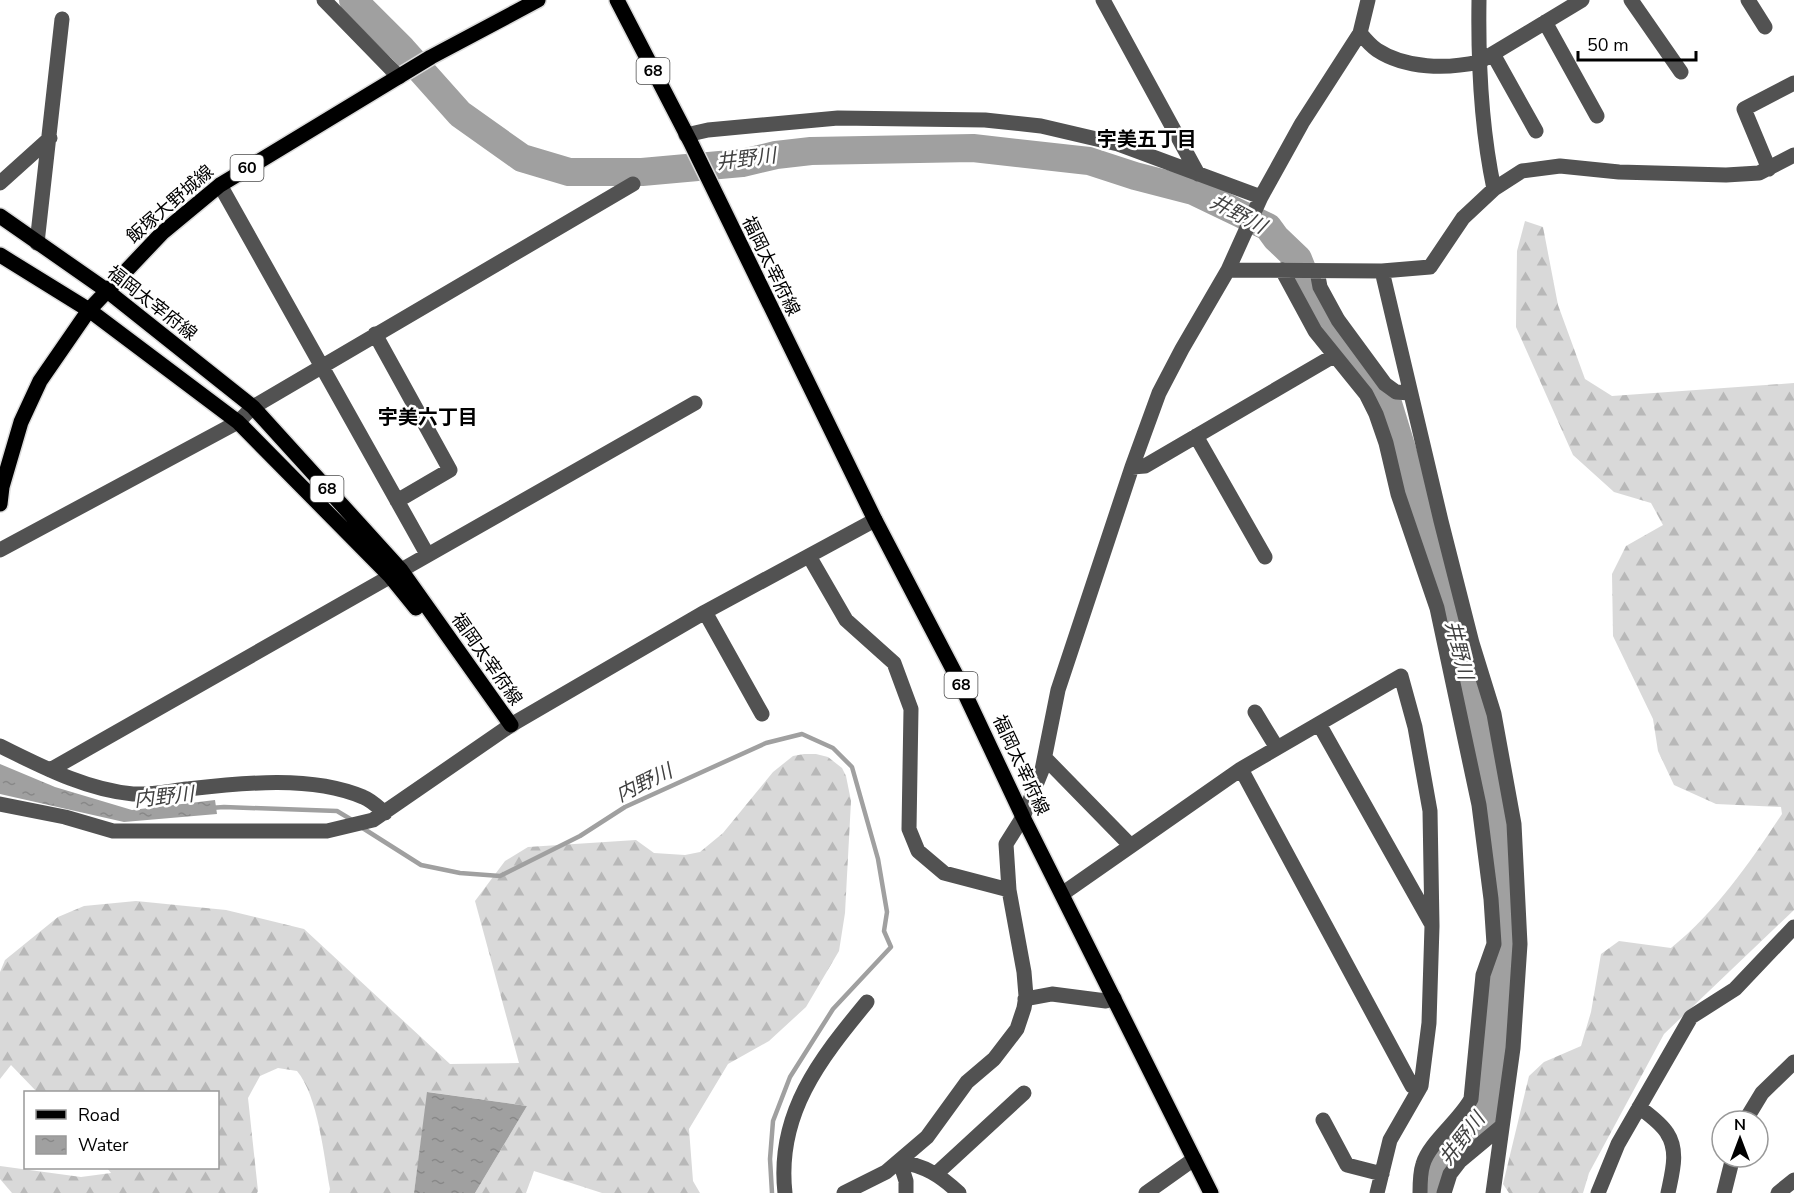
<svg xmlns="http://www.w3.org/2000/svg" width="1794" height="1193" viewBox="0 0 1794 1193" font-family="'Nunito Sans','Noto Sans JP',sans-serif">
<defs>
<pattern id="forest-firs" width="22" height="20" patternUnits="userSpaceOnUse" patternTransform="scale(1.5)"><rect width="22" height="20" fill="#d9d9d9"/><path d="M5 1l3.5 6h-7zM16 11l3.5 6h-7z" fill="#b8b8b8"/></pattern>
<pattern id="water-ripples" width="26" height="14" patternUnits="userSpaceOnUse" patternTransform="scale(1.5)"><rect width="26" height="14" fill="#a0a0a0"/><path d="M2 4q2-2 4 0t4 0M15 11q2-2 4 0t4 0" fill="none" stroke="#888"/></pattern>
</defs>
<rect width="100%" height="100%" fill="#fff"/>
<path fill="url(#forest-firs)" d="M 1525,221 L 1543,227 L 1558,305 L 1585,379 L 1612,396 L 1794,383 L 1794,910 L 1664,1034 L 1589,1173 L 1583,1193 L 1509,1193 L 1503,1184 L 1529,1076 L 1544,1062 L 1581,1046 L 1591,1012 L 1601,954 L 1619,941 L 1671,948 C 1717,911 1750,862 1782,814 L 1781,807 L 1716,804 L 1674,785 L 1658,751 L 1653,719 L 1613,636 L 1612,574 L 1626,546 L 1663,525 L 1651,503 L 1614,492 L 1573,455 L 1516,327 L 1517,251 Z
M 804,754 L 816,754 L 828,757 L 842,768 L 846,776 L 851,801 L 845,913 L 839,951 L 806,1007 L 769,1041 L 728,1064 L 689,1129 L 693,1181 L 700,1193 L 602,1193 L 534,1171 L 526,1193 L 475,1193 L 527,1106 L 428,1092 L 414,1193 L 329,1193 L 330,1189 C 324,1156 318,1096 297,1071 L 278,1068 L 260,1076 L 248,1098 L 258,1191 L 257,1193 L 12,1193 L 0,1179 L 0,1166 L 81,1177 L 111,1173 L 107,1168 L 218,1168 L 218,1092 L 37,1092 L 11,1065 L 0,1079 L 0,972 L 5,960 L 58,917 L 84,906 L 136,901 L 226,910 L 304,929 L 450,1064 L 519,1063 L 475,901 L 505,861 L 528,847 L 636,840 L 654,853 L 685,855 L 700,852 L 723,833 L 773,772 L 793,756 Z"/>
<path fill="url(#water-ripples)" d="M 0,764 L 55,787 L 132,810 L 215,800 L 217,814 L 124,822 L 0,794 Z
M 427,1092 L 527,1106 L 475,1193 L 414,1193 Z"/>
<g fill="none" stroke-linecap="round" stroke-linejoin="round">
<path stroke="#a0a0a0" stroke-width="4.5" d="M 210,808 L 224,807 L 337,811 L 352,820
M 361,827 L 421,865 L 460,873 L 500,876 L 580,836 L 625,807 L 766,743 L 802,734 L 833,748 L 852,767 L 878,859 L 887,912 L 884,931 L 891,947 L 833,1009 L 790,1077 L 773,1121 L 770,1159 L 772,1193"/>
<path stroke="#a0a0a0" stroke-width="28" d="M 353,0 L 402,49 L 460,114 L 522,158 L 569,172 L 642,172 L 742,163 L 776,155 L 811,151 L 973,148 L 1089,161 L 1135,176 L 1193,191 L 1268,227 L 1276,238 L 1298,259 L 1312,294 L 1343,346 L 1387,400 L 1409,472 L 1437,578 L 1449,610 L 1500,818 L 1504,942 L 1489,1103 C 1486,1110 1483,1118 1479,1124 C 1460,1153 1438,1152 1434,1193"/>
<g stroke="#dbdbdb" stroke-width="18">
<path id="major" d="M 617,0 L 690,141 L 875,520 L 958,679 L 1023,817 L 1211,1193
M 0,216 L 106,290 L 253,407 L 401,570 L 511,725
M 0,255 L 89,310 L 238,422 L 390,576 L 416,608
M 0,504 L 2,487 L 21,422 L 40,381 L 89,310 L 162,233 L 220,185 L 431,57 L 538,0"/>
</g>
<path stroke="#525252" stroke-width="15" d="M 324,0 L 399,77
M 1103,0 L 1198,174
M 1479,0 C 1478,63 1481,128 1494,189
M 1631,0 L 1681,72
M 1748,0 L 1765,27
M 1545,22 L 1597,116
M 1360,33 C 1365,39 1371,46 1377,50 C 1406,69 1447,69 1479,62 L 1582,0
M 1493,54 L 1536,131
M 686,135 L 708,130 L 838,118 L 985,120 L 1041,126 L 1118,144 L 1261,197
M 1769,169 L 1744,109 L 1794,83
M 0,183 L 50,138
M 220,185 L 427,554
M 37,243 L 62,19
M 1228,270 L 1382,271 L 1430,267 L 1463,218 L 1494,189 L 1522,171 L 1560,166 L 1619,172 L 1726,175 L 1759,173 L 1794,155
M 1282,270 L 1315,331 L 1366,394 L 1376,414 L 1386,443 L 1398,494 L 1437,608 L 1479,805 L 1491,899 L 1494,944 L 1483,975 L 1471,1099 C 1460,1120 1429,1143 1423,1164 C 1420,1173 1420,1184 1420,1193
M 1317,271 L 1320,287 L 1338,320 L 1385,384 L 1396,392 L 1410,393
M 1382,271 L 1441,521 L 1472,643 L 1494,714 L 1514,824 L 1520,944 L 1513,1048 L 1493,1193
M 375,334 L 450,470 L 397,501
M 1196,436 L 1265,557
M 1132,467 L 1145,466 L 1330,358
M 0,550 L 238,422 L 253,407 L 633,184
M 809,556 L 846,620 L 894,663 L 911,709 L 909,829 L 918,851 L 944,873 L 1009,890
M 705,612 L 762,714
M 1255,712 L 1277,748
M 1319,724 L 1431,923
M 0,746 C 41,766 86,790 133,794 C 150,795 170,791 187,789 C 242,783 311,775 363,797 C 371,800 378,807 385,813
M 1045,758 L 1131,846
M 50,770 L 695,403
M 0,804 L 65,817 L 113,831 L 327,831 L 373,820 L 511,725 L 705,612 L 875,520
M 1062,894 L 1241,769 L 1401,676 L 1415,727 L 1430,811 L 1432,926 L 1429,1023 L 1421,1086 L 1412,1086 L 1241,769
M 1025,999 L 1052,994 L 1106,1001 L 1114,998
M 1639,1107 C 1648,1114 1661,1123 1667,1133 C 1679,1151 1672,1173 1668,1193
M 1323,1120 L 1347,1165 L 1382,1174
M 1745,1121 L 1762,1093 L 1794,1062
M 936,1174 L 1024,1093
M 785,1193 C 776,1114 820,1059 867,1002
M 844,1193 L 886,1172 L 927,1137 L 967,1082 L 994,1059 L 1017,1029 L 1024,1008 L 1026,996 L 1024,972 L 1009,890 L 1006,844 L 1023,817 L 1042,770 L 1058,690 L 1132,467 L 1159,393 L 1182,349 L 1228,270 L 1261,197 L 1302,123 L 1360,33 L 1368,0
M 906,1193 L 906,1181 L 900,1162 C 924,1165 941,1176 959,1193
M 1146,1193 L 1194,1159
M 1377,1193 L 1390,1140 L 1421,1086
M 1444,1193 L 1450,1174 L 1460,1161 L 1502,1126
M 1598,1193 L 1618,1144 L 1691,1017 L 1735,989 L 1794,927
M 1724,1193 L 1733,1157
M 1778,1193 L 1794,1180"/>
<use href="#major" stroke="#000" stroke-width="15"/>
</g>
<g text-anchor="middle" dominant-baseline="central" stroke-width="5" stroke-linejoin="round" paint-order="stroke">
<g fill="#fff" stroke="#4c4c4c" stroke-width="1.5">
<rect x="636.5" y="58" width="33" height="26" rx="4.5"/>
<rect x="230.5" y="155" width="33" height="26" rx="4.5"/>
<rect x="310.5" y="476" width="33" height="26" rx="4.5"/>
<rect x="944.5" y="672" width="33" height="26" rx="4.5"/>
</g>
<g font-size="16" font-weight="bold" fill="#000">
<text x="653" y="71">68</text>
<text x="247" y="168">60</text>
<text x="327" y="489">68</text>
<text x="961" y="685">68</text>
</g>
<g font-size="18" fill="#000" stroke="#fff">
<text transform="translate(170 204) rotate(-41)">飯塚大野城線</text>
<text transform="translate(771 266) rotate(64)">福岡太宰府線</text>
<text transform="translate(152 303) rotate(38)">福岡太宰府線</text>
<text transform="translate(487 659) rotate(55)">福岡太宰府線</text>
<text transform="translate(1021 765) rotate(65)">福岡太宰府線</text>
</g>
<g font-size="20" font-weight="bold" fill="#000" stroke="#fff">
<text x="1147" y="139">宇美五丁目</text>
<text x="428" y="417">宇美六丁目</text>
</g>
<g font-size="20" font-style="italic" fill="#414141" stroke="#fff">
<text transform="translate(746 159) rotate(-7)">井野川</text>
<text transform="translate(1238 214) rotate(28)">井野川</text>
<text transform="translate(1459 650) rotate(76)">井野川</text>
<text transform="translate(644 783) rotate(-26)">内野川</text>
<text transform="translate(164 797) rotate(-6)">内野川</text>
<text transform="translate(1462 1139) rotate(-52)">井野川</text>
</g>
</g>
<rect x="24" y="1091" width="195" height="78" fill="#ffffff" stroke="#999999" stroke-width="1.5"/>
<rect x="36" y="1110" width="30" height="9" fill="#000000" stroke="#999999" stroke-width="1.5"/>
<text x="78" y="1121" font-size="18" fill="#000000">Road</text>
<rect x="36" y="1136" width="30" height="18" fill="url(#water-ripples)" stroke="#999999" stroke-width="1.5"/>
<text x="78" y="1151" font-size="18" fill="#000000">Water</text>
<g transform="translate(1740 1139)"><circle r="28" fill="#ffffff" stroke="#999999" stroke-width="1.5"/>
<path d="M0-4.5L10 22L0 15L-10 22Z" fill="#000000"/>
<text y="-9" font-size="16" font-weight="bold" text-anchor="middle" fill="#000000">N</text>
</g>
<path d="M1578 51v9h118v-9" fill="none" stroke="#000000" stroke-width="3"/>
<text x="1587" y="51" font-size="18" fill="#000000" stroke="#ffffff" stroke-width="4.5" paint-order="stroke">50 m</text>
</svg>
